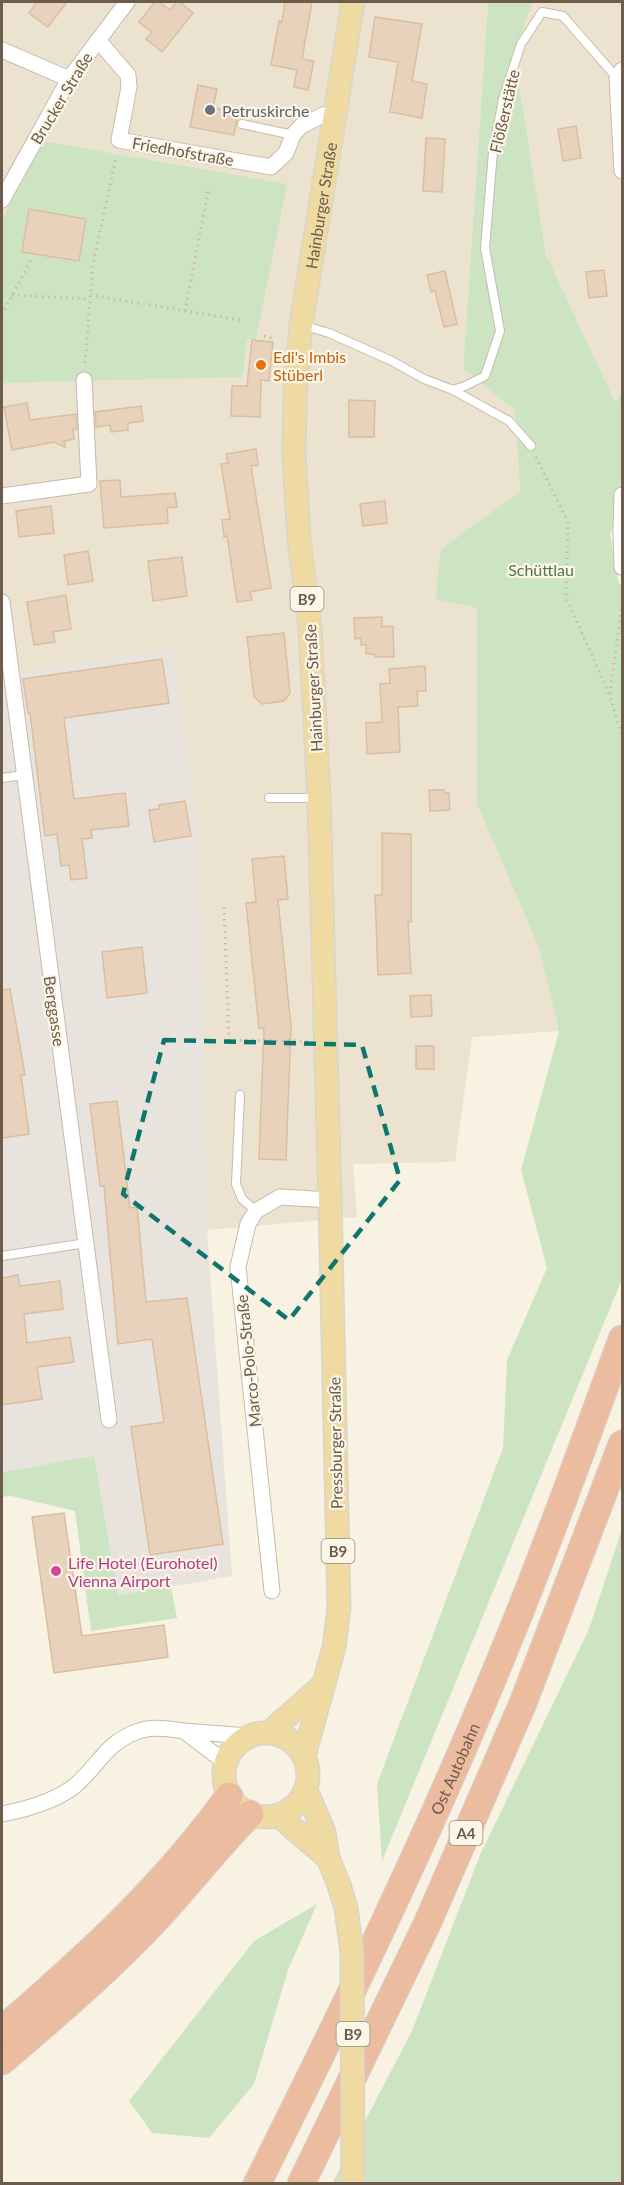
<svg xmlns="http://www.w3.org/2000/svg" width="624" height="2185" viewBox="0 0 624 2185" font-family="Lato,sans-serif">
<rect width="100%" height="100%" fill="#f8f2e2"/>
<path fill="#ece2d0" d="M 2,2 L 488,2 L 463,369 L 515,409 L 520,491 L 441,549 L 435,599 L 477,607 L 477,804 L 539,948 L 559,1031 L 472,1037 L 455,1162 L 353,1164 L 357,1217 L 207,1230 L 201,843 L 172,649 L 10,673 L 2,636 Z
M 533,2 L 622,2 L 622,394 L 615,402 L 546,254 L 514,52 Z"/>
<path fill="#e8e3dd" d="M 2,636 L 10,673 L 172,649 L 201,843 L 207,1230 L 232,1576 L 118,1596 L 94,1457 L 2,1472 Z"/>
<path fill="#cde4c3" d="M 488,2 L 533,2 L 514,52 L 546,254 L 615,402 L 622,394 L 622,517 L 610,533 L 619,584 L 622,584 L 622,1279 L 382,1861 L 377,1784 L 503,1448 L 507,1360 L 547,1268 L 521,1170 L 559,1031 L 539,948 L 477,804 L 477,608 L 435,599 L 441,549 L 520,491 L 515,410 L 463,369 Z
M 42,141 L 287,184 L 256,339 L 247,339 L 242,377 L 2,383 L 2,220 Z
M 94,1456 L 118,1595 L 171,1586 L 177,1618 L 91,1631 L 75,1511 L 11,1496 L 2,1497 L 2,1472 Z
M 622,1529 L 622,2183 L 332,2184 L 412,2031 L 480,1855 L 589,1629 Z
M 317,1904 L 288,1970 L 254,2084 L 209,2138 L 152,2133 L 129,2101 L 254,1941 Z"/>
<path fill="#e8d2bb" stroke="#dbbda0" stroke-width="1.5" d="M 37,2 L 67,2 L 48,27 L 29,13 Z
M 155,2 L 159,2 L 170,10 L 177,2 L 180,2 L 193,13 L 162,52 L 146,39 L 152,32 L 139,22 Z
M 285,2 L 312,2 L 302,59 L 314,61 L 308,90 L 294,87 L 297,70 L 271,65 L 279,21 L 282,22 Z
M 375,17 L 422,24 L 412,81 L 427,84 L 422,118 L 390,112 L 398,62 L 369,57 Z
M 198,85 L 217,89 L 213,108 L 238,112 L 234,135 L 190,127 Z
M 576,126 L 581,158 L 563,161 L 558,129 Z
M 426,138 L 445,139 L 442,192 L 423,191 Z
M 29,209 L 86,219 L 79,261 L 22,252 Z
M 604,270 L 607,296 L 589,298 L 586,272 Z
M 445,271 L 457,324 L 444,327 L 435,291 L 431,292 L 427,275 Z
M 252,340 L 273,342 L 269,381 L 261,380 L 260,417 L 231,416 L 232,386 L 247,386 Z
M 349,400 L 375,401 L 374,437 L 349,437 Z
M 27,403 L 30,420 L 76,414 L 77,429 L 73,429 L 74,439 L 64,441 L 65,447 L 54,442 L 12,450 L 4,407 Z
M 141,406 L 143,421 L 128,423 L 128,430 L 111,432 L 110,425 L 96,427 L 95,412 Z
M 256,449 L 258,465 L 251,466 L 271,588 L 250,592 L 252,600 L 237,602 L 227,536 L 224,537 L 222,520 L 230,519 L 221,464 L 228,463 L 226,454 Z
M 120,480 L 121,497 L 175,493 L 177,507 L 167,508 L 168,523 L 104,528 L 100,481 Z
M 385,501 L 387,523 L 363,526 L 360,504 Z
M 51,506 L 54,533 L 19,537 L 16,511 Z
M 88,551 L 93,581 L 68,585 L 64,555 Z
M 182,557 L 187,596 L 153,601 L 148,561 Z
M 66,595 L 71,629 L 53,632 L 55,642 L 34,645 L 27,602 Z
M 382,617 L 382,627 L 393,626 L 394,657 L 375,657 L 374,654 L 366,654 L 366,645 L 361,645 L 361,638 L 355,639 L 354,618 Z
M 284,633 L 290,693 L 284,701 L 262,704 L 254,697 L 247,637 Z
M 162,659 L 169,703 L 64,718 L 74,799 L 125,793 L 129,826 L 91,830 L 92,838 L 82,839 L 87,878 L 71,880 L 69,865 L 61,866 L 57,834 L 45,836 L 30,713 L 28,713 L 23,679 Z
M 425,666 L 426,691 L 417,691 L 418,706 L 398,707 L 400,752 L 367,754 L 366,723 L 382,722 L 380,684 L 390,683 L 389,669 Z
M 429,790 L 444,790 L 444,793 L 449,793 L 450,810 L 430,811 Z
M 185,801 L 191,836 L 154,842 L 149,810 L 159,809 L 159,805 Z
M 382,833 L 411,834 L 411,922 L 408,922 L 411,973 L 378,975 L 375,895 L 382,895 Z
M 284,856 L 288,899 L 278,900 L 291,1026 L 286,1160 L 259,1159 L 264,1028 L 259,1028 L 246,903 L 256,902 L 252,859 Z
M 142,947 L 147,993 L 107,998 L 102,952 Z
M 10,989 L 25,1075 L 21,1075 L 29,1134 L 2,1138 L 2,990 Z
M 431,995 L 432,1016 L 411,1017 L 410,996 Z
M 416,1046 L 434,1046 L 434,1069 L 416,1069 Z
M 117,1101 L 130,1208 L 137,1207 L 146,1302 L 187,1298 L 223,1544 L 150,1555 L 131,1427 L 164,1422 L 152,1339 L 118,1344 L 104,1186 L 100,1186 L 90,1104 Z
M 18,1275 L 20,1286 L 60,1281 L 63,1309 L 24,1314 L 27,1343 L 70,1337 L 74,1362 L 37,1367 L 42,1399 L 2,1405 L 2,1278 Z
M 64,1513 L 82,1636 L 164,1625 L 168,1657 L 54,1673 L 32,1517 Z"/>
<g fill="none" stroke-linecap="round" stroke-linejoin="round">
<g stroke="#c7baab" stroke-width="10">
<path id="lane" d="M 242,124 L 293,135
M 302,325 L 329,333 L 392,361 L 424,379 L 453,390 L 509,421 L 531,446
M 453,390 L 465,386 L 485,376 L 500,331 L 485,248 L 493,152 L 503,99 L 521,44 L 542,12 L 563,16 L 617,78
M 2,778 L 24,775
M 269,798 L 317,798
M 240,1095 L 236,1184 L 242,1199 L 256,1211
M 2,1256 L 86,1243"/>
</g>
<g stroke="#c7baab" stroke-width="17">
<path id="street" d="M 98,40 L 128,75 L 129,87 L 119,140 L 271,167 L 286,153 L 293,135 L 301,126 L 323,115 L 335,113
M 2,50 L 69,79
M 622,70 L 617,78 L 622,171
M 2,200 L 69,79 L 127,2
M 622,495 L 621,529 L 622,567
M 2,496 L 89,484 L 84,380
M 2,602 L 109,1420
M 272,1591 L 238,1267 L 248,1224 L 256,1211 L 280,1197 L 330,1200
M 184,1731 L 226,1763
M 2,1814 C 28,1809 57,1801 77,1784 C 99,1764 108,1741 139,1731 C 153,1726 169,1729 184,1731 C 205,1733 227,1734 248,1736"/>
</g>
<g stroke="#d9d4d0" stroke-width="25">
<g id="primary">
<path d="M 270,1732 L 324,1684"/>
<circle cx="266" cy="1775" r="42"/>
<path id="s1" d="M 304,1756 L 334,1647 L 339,1608 L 330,1200 L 319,798 L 310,627 L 299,539 L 294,456 L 295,397 L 301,325 L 353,2"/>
<path d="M 306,1790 L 324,1832 L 328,1858 L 339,1885"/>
<path d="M 279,1816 L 328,1858"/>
</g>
</g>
<g stroke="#d9d4d0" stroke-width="29">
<g id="highway">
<path d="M 2,2030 C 84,1959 166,1885 229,1796"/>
<path d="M 2,2061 C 50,2020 98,1979 142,1934 C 180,1896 212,1852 250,1814"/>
<path id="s2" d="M 257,2184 C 342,2014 425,1843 497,1668 C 542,1560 582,1449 622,1339"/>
<path d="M 301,2184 L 427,1924 L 523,1703 L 622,1444"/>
</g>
</g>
<path stroke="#ceb8a1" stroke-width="3" stroke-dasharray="1.5 4.5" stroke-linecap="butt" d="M 12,295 L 90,299
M 90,295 L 240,320
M 185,311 L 209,187
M 2,315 L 31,260
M 264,336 L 274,339
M 85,363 L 93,264 L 116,157
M 536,457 L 568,522 L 566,597 L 610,696 L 622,736
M 610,694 L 622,605
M 224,907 L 229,1040 L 308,1041"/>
<use href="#lane" stroke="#fff" stroke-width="8"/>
<use href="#street" stroke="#fff" stroke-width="15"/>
<use href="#primary" stroke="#efdba2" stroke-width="22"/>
<use href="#highway" stroke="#ebbca0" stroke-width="27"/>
<g stroke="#d9d4d0" stroke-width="25" stroke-linecap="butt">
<path id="primary-bridge" d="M 339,1885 L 346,1908 L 352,1953 L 353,2184"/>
</g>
<use href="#primary-bridge" stroke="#efdba2" stroke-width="22"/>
</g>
<path fill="none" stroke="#0f766e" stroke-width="4.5" stroke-dasharray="12 8" stroke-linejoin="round" d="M 164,1040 L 362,1045 L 400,1180 L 289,1320 L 123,1194 Z"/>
<circle fill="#6b7280" stroke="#fcf6e8" stroke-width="2" cx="210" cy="110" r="6"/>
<circle fill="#e8710a" stroke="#fcf6e8" stroke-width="2" cx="261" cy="365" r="6"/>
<circle fill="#d1479c" stroke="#fcf6e8" stroke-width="2" cx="56" cy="1571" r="6"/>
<g text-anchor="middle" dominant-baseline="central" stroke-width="4.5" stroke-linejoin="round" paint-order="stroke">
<g fill="#fcf6e8" stroke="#988a7b" stroke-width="1.5">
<rect x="290.5" y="587" width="33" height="24" rx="4.5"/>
<rect x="321.5" y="1539" width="33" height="24" rx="4.5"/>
<rect x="449.5" y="1821" width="33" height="24" rx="4.5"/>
<rect x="336.5" y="2022" width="33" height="24" rx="4.5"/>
</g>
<g font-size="15" font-weight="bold" fill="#6d5b4c">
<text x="307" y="599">B9</text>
<text x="338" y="1551">B9</text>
<text x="466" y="1833">A4</text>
<text x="353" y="2034">B9</text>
</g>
<g font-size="16" fill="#6d5b4c" stroke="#fcf6e8">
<text transform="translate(61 98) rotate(-59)">Brucker Straße</text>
<text transform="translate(504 111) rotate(-77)">Flößerstätte</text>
<text transform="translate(183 151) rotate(10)">Friedhofstraße</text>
<text stroke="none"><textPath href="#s1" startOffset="1558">Hainburger Straße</textPath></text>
<text transform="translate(313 688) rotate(-93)">Hainburger Straße</text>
<text transform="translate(55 1011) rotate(82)">Berggasse</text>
<text transform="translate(248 1361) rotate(-96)">Marco-Polo-Straße</text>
<text transform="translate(335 1443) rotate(-91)">Pressburger Straße</text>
<text stroke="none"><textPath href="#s2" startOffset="460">Ost Autobahn</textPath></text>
</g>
<g font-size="16" fill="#5b616d" stroke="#fcf6e8" text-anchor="start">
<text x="222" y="110">Petruskirche</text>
</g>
<g font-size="16" fill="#c56008" stroke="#fcf6e8" text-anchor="start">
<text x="273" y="356">Edi's Imbis<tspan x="273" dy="18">Stüberl</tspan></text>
</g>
<g font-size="16" fill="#527749" stroke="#fcf6e8">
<text x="541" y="569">Schüttlau</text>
</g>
<g font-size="16" fill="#b23c85" stroke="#fcf6e8" text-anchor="start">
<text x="68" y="1562">Life Hotel (Eurohotel)<tspan x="68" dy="18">Vienna Airport</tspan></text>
</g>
</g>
<rect width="624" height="2185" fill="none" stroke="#6d5b4c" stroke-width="6"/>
</svg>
